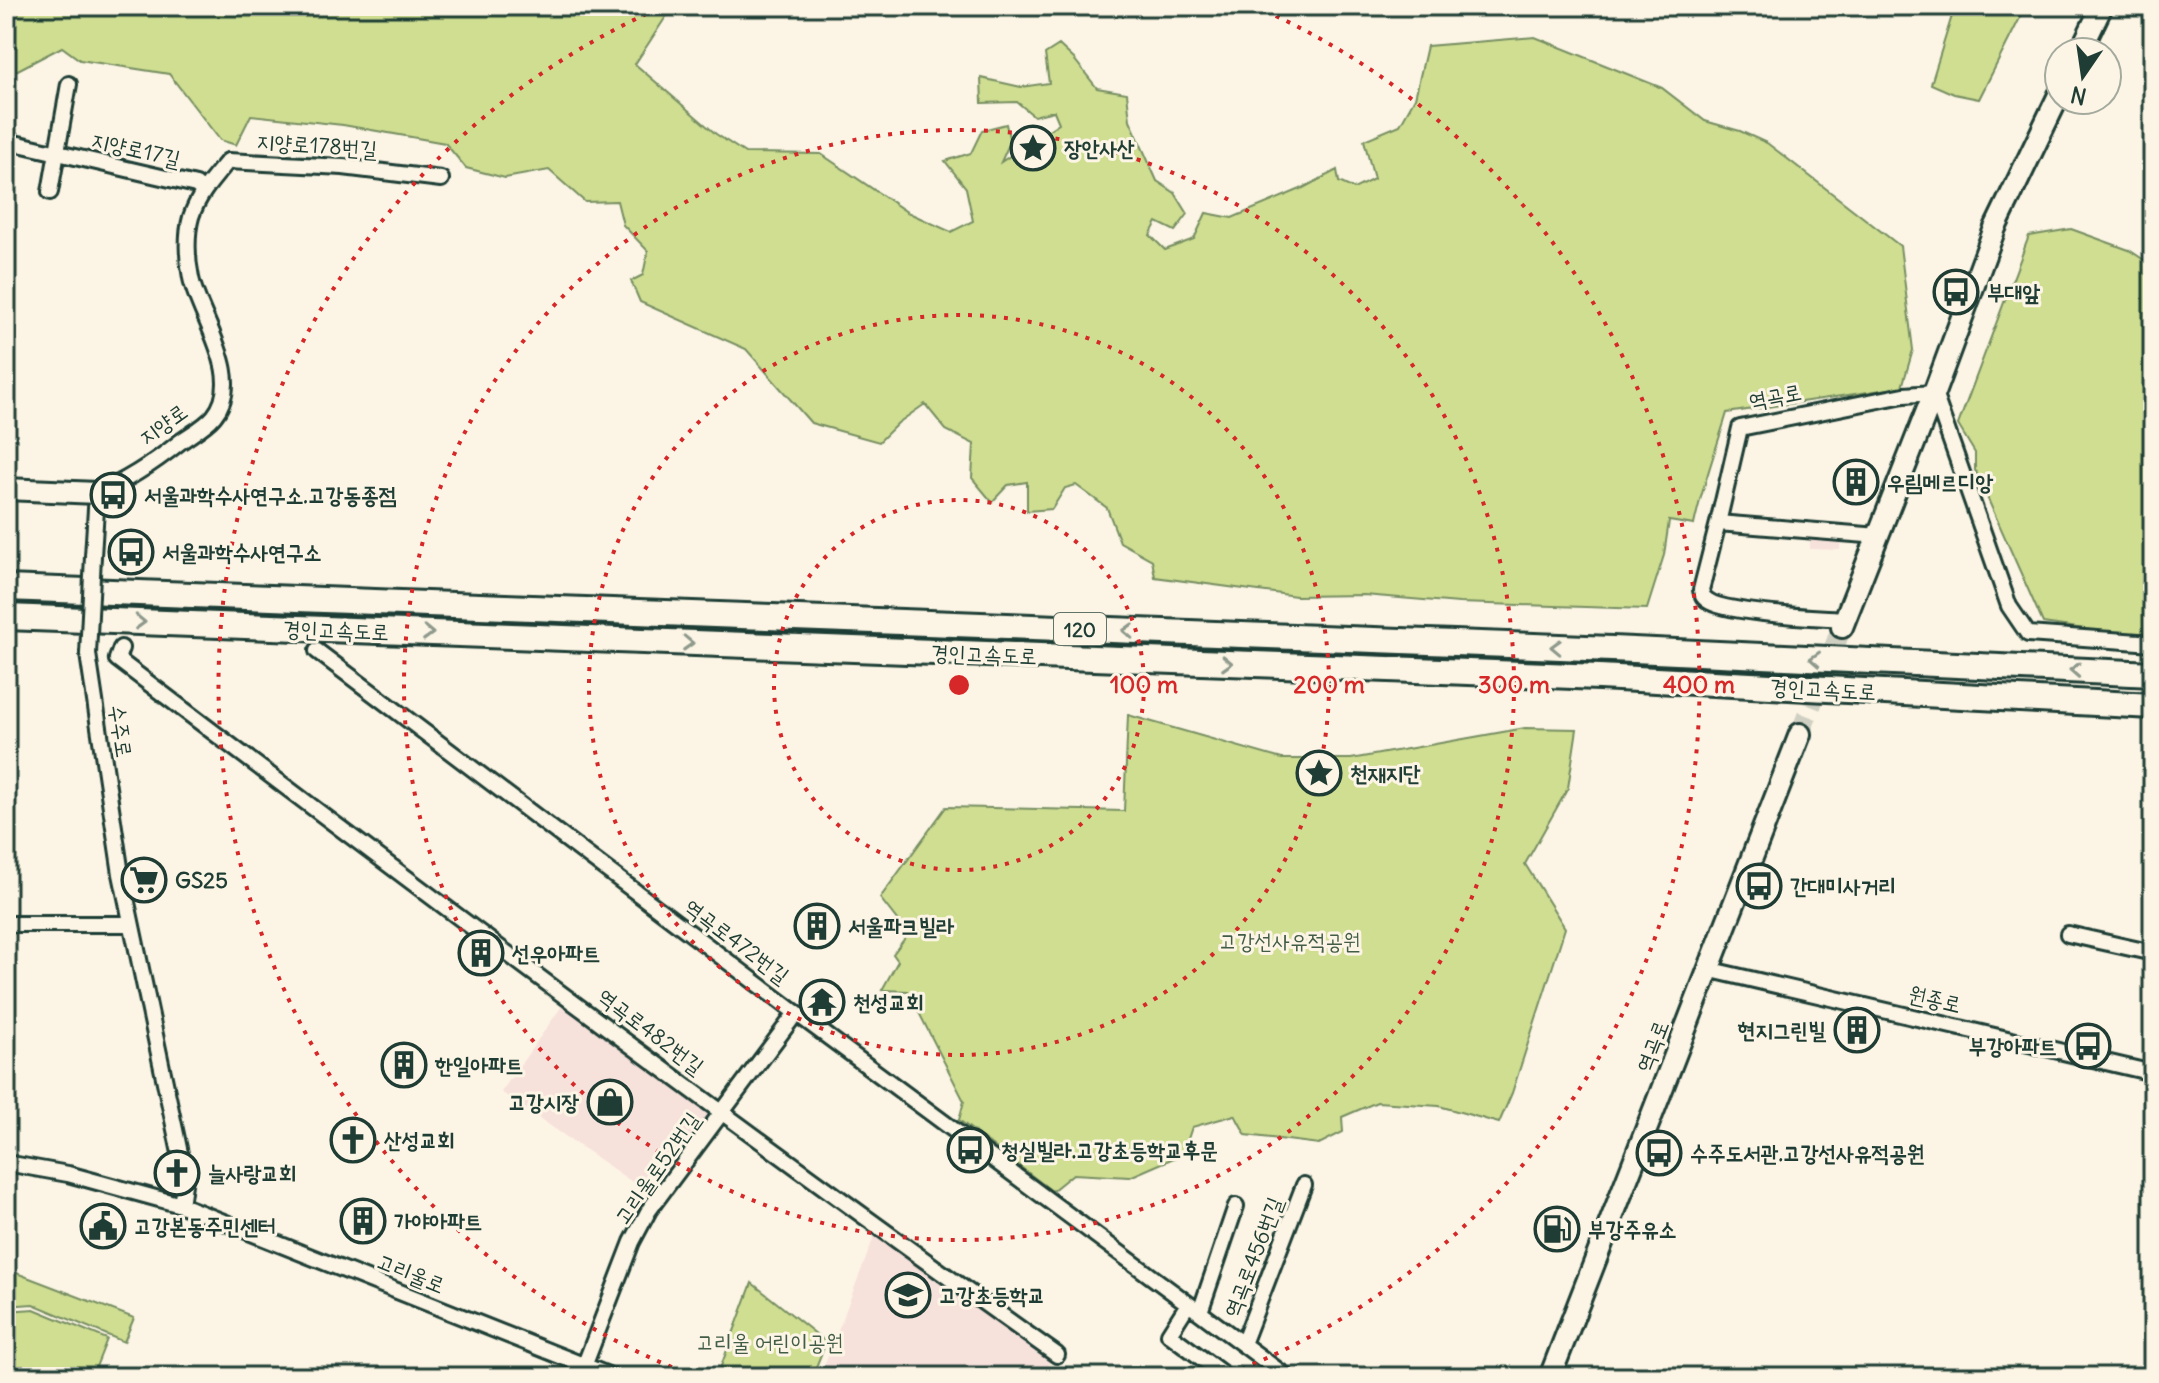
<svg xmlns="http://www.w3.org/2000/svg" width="2159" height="1383" viewBox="0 0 2159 1383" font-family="Delius,'Poor Story',sans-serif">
<rect width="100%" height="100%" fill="#fcf5e5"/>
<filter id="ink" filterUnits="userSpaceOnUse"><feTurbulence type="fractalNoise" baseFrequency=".0125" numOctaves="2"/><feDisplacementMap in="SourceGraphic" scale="16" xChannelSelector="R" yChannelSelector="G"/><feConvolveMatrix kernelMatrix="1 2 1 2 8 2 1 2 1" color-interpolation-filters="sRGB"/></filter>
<g filter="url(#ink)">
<path fill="#f7e1db" d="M 1810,535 L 1841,536 L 1840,550 L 1810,549 Z
M 567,999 L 718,1112 L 654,1197 L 501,1092 Z
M 876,1232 L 1052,1358 L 1044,1377 L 820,1377 Z"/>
<path fill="#cfde91" stroke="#778e62" stroke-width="2" d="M 6,6 L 673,6 L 635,64 L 716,134 L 745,153 L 821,154 L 907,212 L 951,232 L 973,221 L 966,188 L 945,161 L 971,153 L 982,130 L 1006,124 L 1010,142 L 1001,162 L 1059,123 L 1054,111 L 1034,116 L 1017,102 L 982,103 L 981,78 L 1021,87 L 1049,83 L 1045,54 L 1059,45 L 1074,59 L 1097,88 L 1127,93 L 1130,120 L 1157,181 L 1175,193 L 1188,214 L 1175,231 L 1157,222 L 1150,235 L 1165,250 L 1194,239 L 1206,213 L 1232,218 L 1303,188 L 1337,170 L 1339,182 L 1354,189 L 1374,179 L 1364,140 L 1400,125 L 1415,98 L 1427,46 L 1535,37 L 1662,88 L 1705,121 L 1740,131 L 1767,143 L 1900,246 L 1913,350 L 1902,387 L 1727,413 C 1716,450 1702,487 1694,525 L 1669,521 L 1664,555 L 1647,609 L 1459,603 L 1364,595 L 1296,596 L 1155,577 L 1152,560 L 1120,542 L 1107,508 L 1076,485 L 1065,488 L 1052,509 L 1027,511 L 1027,482 L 1008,485 L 992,502 L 972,478 L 974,444 L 946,430 L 925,404 L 898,423 L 879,442 L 811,423 L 746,349 L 640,302 L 631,281 L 643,275 L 648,251 L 623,225 L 617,201 L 585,202 L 549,170 L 505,178 L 466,168 L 445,143 L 343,125 L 251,115 L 236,145 L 220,140 L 169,74 L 80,60 L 62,47 L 6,76 Z
M 1955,6 L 2018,6 L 2022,14 L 1979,99 L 1954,94 L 1931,84 Z
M 2071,229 L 2129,250 L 2153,266 L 2153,606 L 2146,638 L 2043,623 L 1975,470 L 1975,453 L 1958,425 L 2029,236 Z
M 1128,715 L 1282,759 L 1351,759 L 1525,728 L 1577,729 L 1568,788 L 1525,864 L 1565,928 L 1512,1093 L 1499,1123 L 1439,1106 L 1377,1102 L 1342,1117 L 1343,1132 L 1319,1144 L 1246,1135 L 1235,1115 L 1192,1127 L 1183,1154 L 1130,1177 L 1073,1174 L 1052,1191 L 959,1120 L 964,1101 L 908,991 L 882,990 L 898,961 L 893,954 L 908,934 L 880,898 L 946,807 L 1124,811 Z
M 6,1269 L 134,1318 L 124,1342 L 33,1304 L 6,1306 Z
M 752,1283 L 826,1342 L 812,1377 L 717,1377 Z
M 34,1309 L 107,1339 L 92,1377 L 6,1377 L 6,1311 Z"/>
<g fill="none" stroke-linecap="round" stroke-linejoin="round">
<path stroke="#d0d0c2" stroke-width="20" stroke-dasharray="20 10" stroke-linecap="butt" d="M 1800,734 L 1842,627"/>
<g stroke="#1f3d34" stroke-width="20">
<path id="street" d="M 6,141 L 196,185 L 203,191
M 50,192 L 69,84
M 1718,523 L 1701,590 C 1703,596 1702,596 1707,600 C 1725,614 1819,617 1845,619
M 1879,536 L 1718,523 L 1740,428 L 1904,395 L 1934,393 L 2009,606 L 2028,634 L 2153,643
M 93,556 L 97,493 C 127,481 155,462 180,442 C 191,434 206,426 214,416 C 246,377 199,317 191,278 C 187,259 186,235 191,217 C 198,195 213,179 228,161 L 343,167 L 441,179
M 121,648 L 117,659 C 427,895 739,1129 1057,1355
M 317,651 L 796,1013 L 1287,1377
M 88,654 L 121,874 L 185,1177 L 181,1205
M 6,924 L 131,924
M 2068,934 L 2153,953
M 1707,969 L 2153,1073
M 6,1163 L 68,1174 L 181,1205 L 613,1377
M 1188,1304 L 1169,1334 L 1227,1377
M 1200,1312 L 1236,1206
M 1243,1344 L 1304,1185
M 580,1377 L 632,1242 L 649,1210 L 796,1013"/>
</g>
<g stroke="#1f3d34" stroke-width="26">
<path id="secondary" d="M 2080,52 L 2102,6
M 6,489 L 97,493
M 1842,627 L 1934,393 L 1995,228 L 2059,95
M 1550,1377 L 1800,734"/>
</g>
<g stroke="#1f3d34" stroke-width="30">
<path id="highway" d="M 6,588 L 1612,649 L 2153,674
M 6,617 L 1599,677 L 2153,706"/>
</g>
<use href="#street" stroke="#fcf5e5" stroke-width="14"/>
<use href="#secondary" stroke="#fcf5e5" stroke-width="20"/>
<use href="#highway" stroke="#fcf5e5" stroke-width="24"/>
<g stroke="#1f3d34" stroke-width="20" stroke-linecap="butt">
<path id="street-bridge" d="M 88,654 L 93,556"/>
</g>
<use href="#street-bridge" stroke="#fcf5e5" stroke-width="14"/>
</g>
<defs><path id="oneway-chevron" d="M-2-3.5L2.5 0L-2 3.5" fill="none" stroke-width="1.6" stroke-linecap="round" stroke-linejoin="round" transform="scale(2)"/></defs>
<g stroke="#8e998c">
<use href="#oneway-chevron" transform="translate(140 622) rotate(2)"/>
<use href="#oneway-chevron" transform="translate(1128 631) rotate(-178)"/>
<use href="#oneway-chevron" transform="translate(428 633) rotate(2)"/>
<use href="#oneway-chevron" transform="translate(688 643) rotate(2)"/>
<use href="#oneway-chevron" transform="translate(1556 647) rotate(-178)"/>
<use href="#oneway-chevron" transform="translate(1815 659) rotate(-177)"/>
<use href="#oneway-chevron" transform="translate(1227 663) rotate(2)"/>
<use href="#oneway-chevron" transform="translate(2075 670) rotate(-177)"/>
</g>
</g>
<g fill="none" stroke="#d62828" stroke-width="4" stroke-dasharray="4 8">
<circle cx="959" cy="685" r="185"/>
<circle cx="959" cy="685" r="370"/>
<circle cx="959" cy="685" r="555"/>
<path d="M694 1376A740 740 0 0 1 664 6M1254 6A740 740 0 0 1 1224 1376"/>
</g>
<defs>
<g id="sight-ring" transform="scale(2.3)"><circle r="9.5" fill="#fcf5e5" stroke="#1f3d34" stroke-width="1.5"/><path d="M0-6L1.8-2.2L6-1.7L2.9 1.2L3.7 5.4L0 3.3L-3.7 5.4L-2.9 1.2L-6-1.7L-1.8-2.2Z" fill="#1f3d34"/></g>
<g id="bus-ring" transform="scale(2.3)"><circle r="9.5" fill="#fcf5e5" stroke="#1f3d34" stroke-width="1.5"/><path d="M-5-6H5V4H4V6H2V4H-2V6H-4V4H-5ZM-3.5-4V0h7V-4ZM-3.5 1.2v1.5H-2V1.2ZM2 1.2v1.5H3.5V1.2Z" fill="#1f3d34"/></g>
<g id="building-ring" transform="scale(2.3)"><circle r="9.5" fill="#fcf5e5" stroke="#1f3d34" stroke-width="1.5"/><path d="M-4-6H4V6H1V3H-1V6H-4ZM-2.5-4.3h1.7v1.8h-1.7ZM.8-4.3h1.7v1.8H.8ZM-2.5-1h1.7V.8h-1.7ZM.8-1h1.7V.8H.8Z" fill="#1f3d34"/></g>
<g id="supermarket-ring" transform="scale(2.3)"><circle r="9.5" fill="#fcf5e5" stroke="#1f3d34" stroke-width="1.5"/><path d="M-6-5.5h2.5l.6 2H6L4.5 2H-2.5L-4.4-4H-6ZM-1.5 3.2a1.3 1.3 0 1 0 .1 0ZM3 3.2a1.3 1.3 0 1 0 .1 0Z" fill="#1f3d34"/></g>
<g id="temple-ring" transform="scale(2.3)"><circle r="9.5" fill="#fcf5e5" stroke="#1f3d34" stroke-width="1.5"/><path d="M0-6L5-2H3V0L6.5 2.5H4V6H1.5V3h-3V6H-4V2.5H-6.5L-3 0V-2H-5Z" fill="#1f3d34"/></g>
<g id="shop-ring" transform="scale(2.3)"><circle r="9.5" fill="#fcf5e5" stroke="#1f3d34" stroke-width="1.5"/><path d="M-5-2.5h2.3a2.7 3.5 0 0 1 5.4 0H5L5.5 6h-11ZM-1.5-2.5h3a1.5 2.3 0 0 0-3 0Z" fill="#1f3d34"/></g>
<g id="church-ring" transform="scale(2.3)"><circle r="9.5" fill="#fcf5e5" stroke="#1f3d34" stroke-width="1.5"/><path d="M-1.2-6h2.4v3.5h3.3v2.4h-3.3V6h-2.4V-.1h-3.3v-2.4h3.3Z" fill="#1f3d34"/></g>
<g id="civic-ring" transform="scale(2.3)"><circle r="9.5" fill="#fcf5e5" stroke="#1f3d34" stroke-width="1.5"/><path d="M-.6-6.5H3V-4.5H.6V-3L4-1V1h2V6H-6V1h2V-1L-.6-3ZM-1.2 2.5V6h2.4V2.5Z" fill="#1f3d34"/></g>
<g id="fuel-ring" transform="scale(2.3)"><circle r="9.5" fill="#fcf5e5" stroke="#1f3d34" stroke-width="1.5"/><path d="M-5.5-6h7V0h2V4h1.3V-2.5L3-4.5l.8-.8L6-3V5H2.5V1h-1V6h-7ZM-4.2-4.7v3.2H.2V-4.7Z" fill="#1f3d34"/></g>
<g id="school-ring" transform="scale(2.3)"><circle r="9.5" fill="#fcf5e5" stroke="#1f3d34" stroke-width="1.5"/><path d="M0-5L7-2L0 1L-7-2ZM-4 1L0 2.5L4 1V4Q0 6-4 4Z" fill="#1f3d34"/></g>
</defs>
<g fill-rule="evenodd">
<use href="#sight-ring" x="1033" y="148"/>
<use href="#bus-ring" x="1956" y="292"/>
<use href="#building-ring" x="1856" y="482"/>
<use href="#bus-ring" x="113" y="495"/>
<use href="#bus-ring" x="131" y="552"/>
<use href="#sight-ring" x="1319" y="773"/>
<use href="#supermarket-ring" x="144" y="880"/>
<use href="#bus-ring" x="1759" y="886"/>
<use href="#building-ring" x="817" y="926"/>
<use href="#building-ring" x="481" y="953"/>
<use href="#temple-ring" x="822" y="1002"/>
<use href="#building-ring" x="1857" y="1030"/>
<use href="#bus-ring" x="2088" y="1046"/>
<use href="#building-ring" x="404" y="1065"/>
<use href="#shop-ring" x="610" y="1102"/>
<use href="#church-ring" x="353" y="1140"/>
<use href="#bus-ring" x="970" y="1150"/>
<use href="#bus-ring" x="1659" y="1153"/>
<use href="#church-ring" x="177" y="1173"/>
<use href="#building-ring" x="363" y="1221"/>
<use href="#civic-ring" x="103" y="1226"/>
<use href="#fuel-ring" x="1557" y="1229"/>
<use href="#school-ring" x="908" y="1295"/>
</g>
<g text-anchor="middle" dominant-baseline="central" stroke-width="6" stroke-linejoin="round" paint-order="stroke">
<rect fill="#fcf5e5" stroke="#617469" stroke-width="2" x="1054" y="613" width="52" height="32" rx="6"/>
<g font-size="20" font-weight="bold" fill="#1f3d34">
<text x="1080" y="629">120</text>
</g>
<g font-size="22" fill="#1f3d34" stroke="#fcf5e5">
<text transform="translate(317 145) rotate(4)">지양로178번길</text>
<text transform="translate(136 149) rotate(13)">지양로17길</text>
<text transform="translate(1775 396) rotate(-11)">역곡로</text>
<text transform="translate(163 424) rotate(-36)">지양로</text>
<text transform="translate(336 630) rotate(2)">경인고속도로</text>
<text transform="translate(984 654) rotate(2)">경인고속도로</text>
<text transform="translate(1823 689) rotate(3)">경인고속도로</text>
<text transform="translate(121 731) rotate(81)">수주로</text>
<text transform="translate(737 941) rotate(37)">역곡로472번길</text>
<text transform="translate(1935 999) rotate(13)">원종로</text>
<text transform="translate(651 1031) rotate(37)">역곡로482번길</text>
<text transform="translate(1652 1046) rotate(-69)">역곡로</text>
<text transform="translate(657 1168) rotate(-55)">고리울로52번길</text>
<text transform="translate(1253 1257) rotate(-69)">역곡로456번길</text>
<text transform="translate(411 1273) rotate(22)">고리울로</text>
</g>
<g font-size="22" font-weight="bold" fill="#1f3d34" stroke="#fcf5e5" text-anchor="start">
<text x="1064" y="148">장안사산</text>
<text x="1987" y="292">부대앞</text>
<text x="1887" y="482">우림메르디앙</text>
<text x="144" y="495">서울과학수사연구소.고강동종점</text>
<text x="162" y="552">서울과학수사연구소</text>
<text x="1350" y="773">천재지단</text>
<text x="175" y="880">GS25</text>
<text x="1790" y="886">간대미사거리</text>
<text x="848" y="926">서울파크빌라</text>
<text x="512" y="953">선우아파트</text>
<text x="853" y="1002">천성교회</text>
<text x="1826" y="1030" text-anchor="end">현지그린빌</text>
<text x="2057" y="1046" text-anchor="end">부강아파트</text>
<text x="435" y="1065">한일아파트</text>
<text x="579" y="1102" text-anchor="end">고강시장</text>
<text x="384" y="1140">산성교회</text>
<text x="1001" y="1150">청실빌라.고강초등학교후문</text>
<text x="1690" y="1153">수주도서관.고강선사유적공원</text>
<text x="208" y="1173">늘사랑교회</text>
<text x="394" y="1221">가야아파트</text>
<text x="134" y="1226">고강본동주민센터</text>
<text x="1588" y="1229">부강주유소</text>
<text x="939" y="1295">고강초등학교</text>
</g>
<g font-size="22" fill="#425d47" stroke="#fcf5e5">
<text x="1290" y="941">고강선사유적공원</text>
<text x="770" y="1342">고리울 어린이공원</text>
</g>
</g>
<circle cx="959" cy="685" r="12" fill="#d62828" stroke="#fcf5e5" stroke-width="4"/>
<g font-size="24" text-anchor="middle" font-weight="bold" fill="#d62828" stroke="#fcf5e5" stroke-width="6" stroke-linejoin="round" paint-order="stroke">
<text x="1144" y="693">100 m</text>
<text x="1329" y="693">200 m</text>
<text x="1514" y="693">300 m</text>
<text x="1699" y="693">400 m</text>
</g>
<rect width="2159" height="1383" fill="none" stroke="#fcf5e5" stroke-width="32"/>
<rect x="16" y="16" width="2127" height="1351" fill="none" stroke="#1f3d34" stroke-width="3" filter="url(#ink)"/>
<g transform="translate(2083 76) rotate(193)"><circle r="38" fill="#fcf5e5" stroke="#a4ab9e" stroke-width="2"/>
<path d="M0-6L14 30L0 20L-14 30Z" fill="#1f3d34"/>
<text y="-12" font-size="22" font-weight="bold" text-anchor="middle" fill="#1f3d34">N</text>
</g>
</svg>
